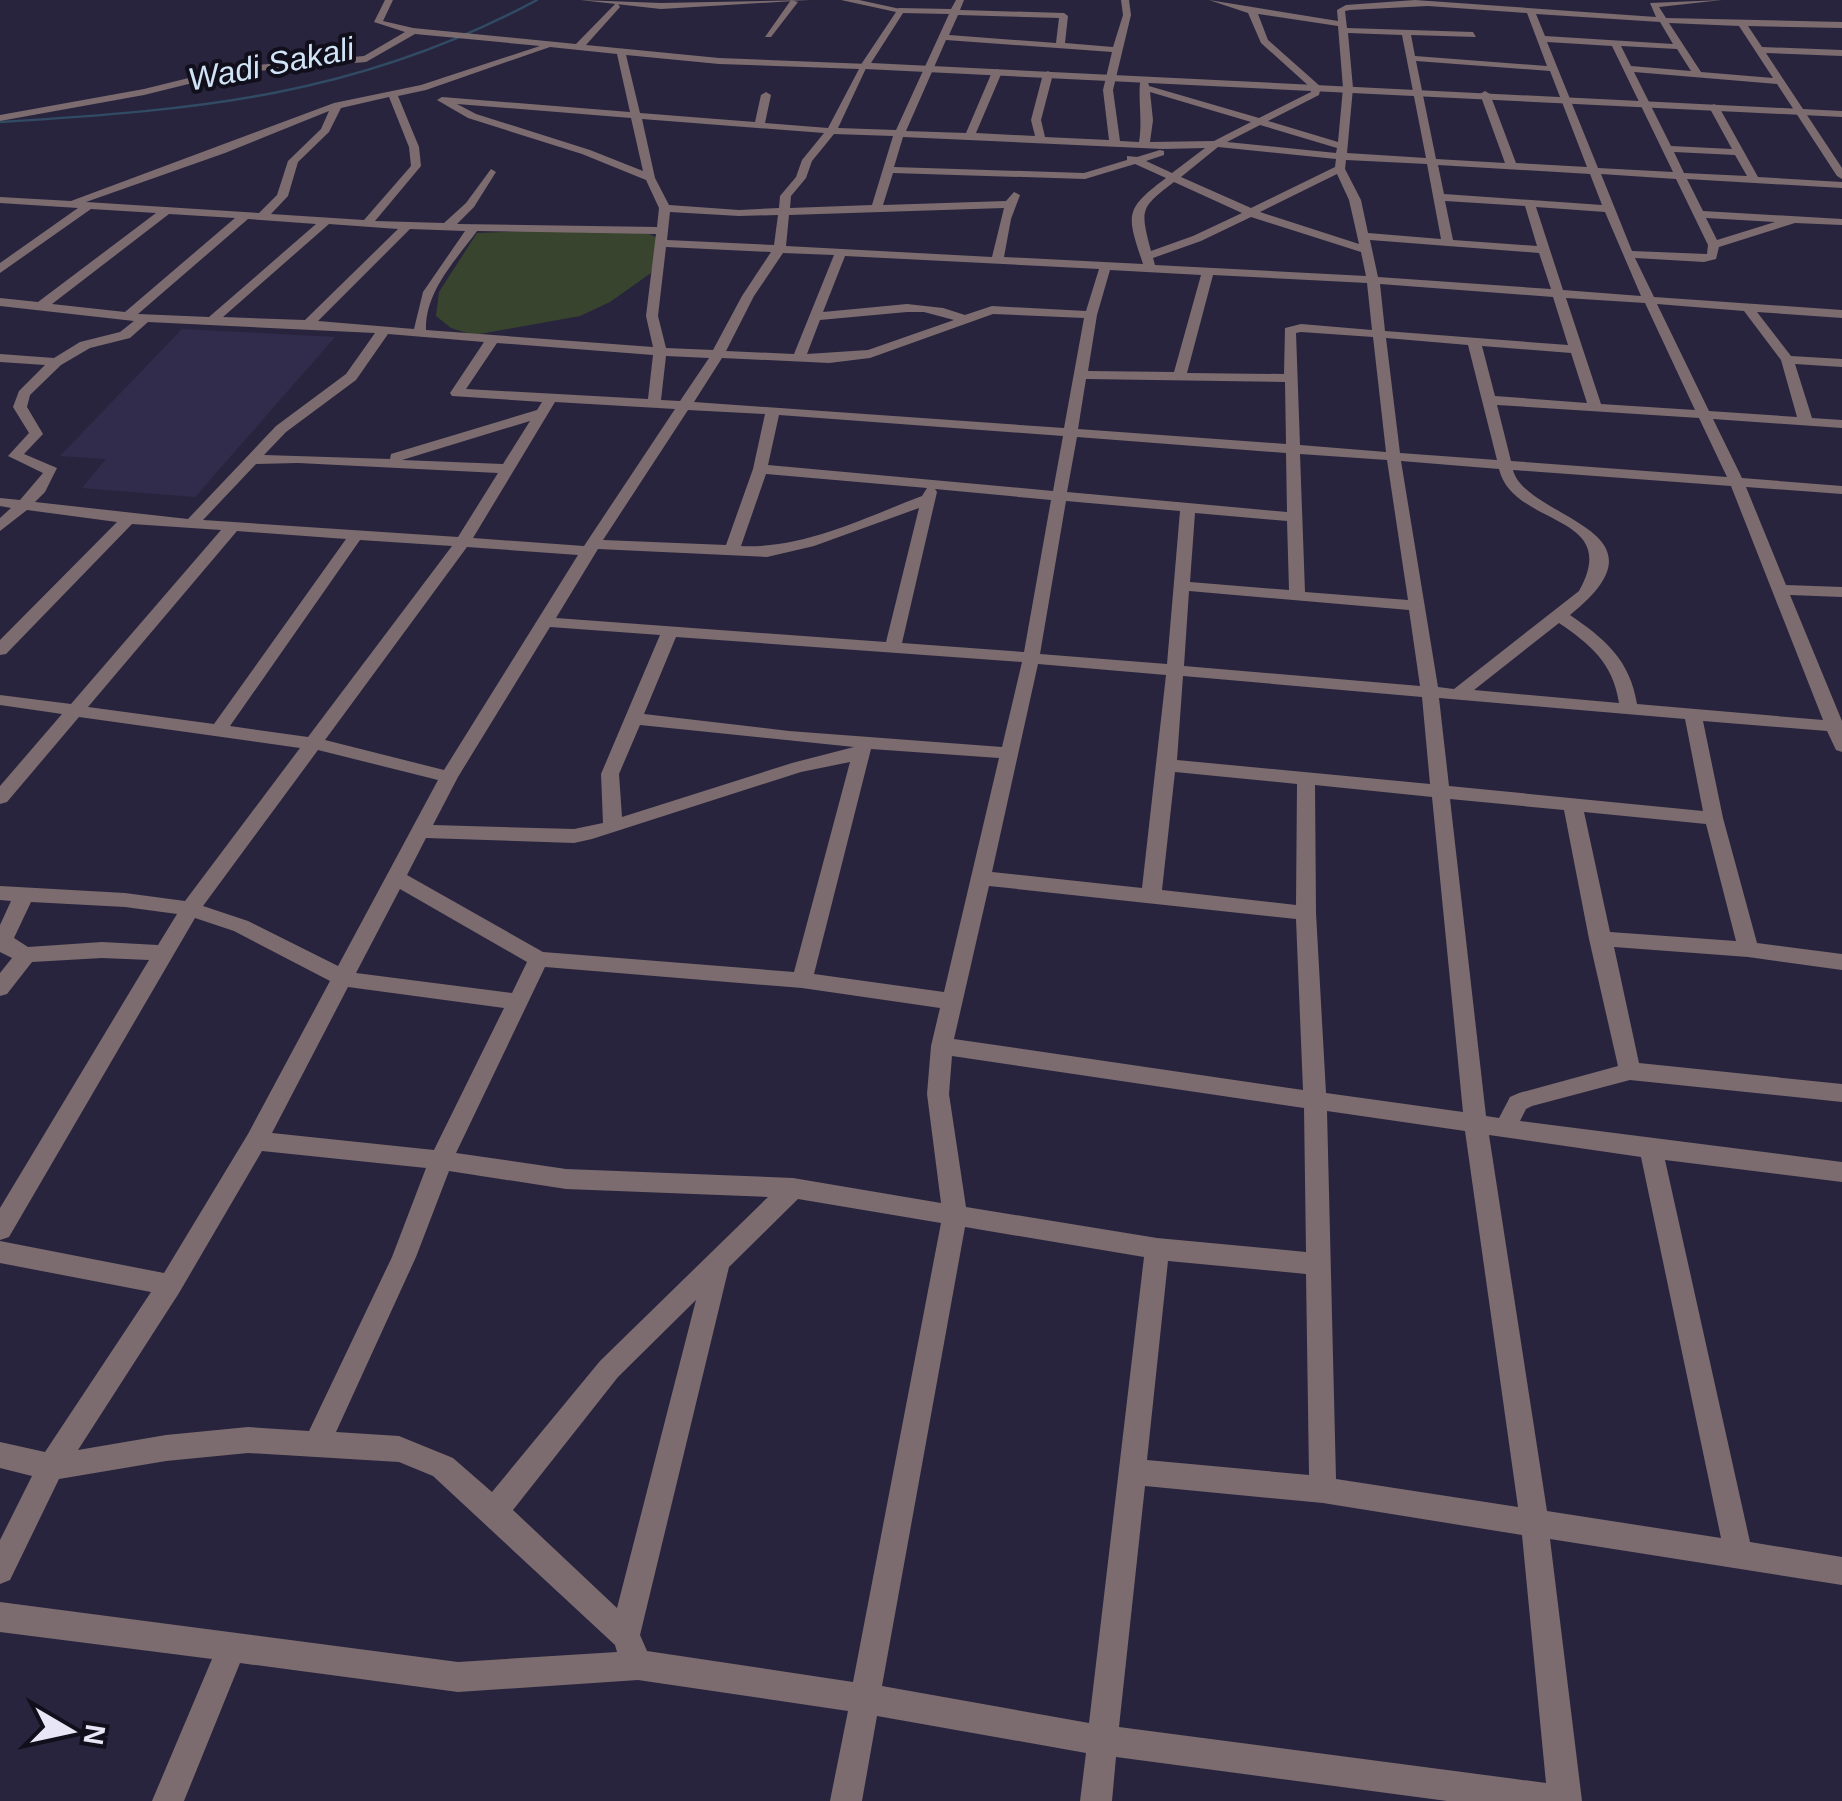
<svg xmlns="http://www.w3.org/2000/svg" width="1842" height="1801" viewBox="0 0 1842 1801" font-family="Helvetica,sans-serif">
<rect width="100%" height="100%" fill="#29243d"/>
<path fill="#322c4c" d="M 182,329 L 335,337 L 195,497 L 82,488 L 106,459 L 60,456 Z"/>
<path fill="#38442e" d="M 576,229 L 649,234 L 659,239 L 651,273 L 610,302 L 580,316 L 474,335 L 451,328 L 436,316 L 439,292 L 477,233 Z"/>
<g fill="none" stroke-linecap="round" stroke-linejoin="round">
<path stroke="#304b63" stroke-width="2.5" d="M 0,122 C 198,110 359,96 537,0"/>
<path fill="#7c6c6f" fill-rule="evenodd" d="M 385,0 L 393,0 L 383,21 L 413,28 L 576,44 L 617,2 L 620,7 L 586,45 L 719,58 L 868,64 L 838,128 L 896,130 L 949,14 L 901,13 L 898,8 L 951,9 L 956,0 L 964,0 L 960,10 L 1064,13 L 1068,16 L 1065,43 L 1113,47 L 1123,15 L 1121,0 L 1129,0 L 1131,15 L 1113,90 L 1120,141 L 1139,142 C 1143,119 1137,96 1141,77 L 1147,77 L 1149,86 L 1259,118 L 1311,92 L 1311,88 L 1261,43 L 1248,13 L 1209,0 L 1338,21 L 1337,10 L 1346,5 L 1415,0 L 1656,17 L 1650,3 L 1722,0 L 1659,7 L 1666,18 L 1842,22 L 1842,28 L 1748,26 L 1762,47 L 1842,50 L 1842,56 L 1766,53 L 1842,168 L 1842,179 L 1837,176 L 1777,84 L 1634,72 L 1671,146 L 1732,149 L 1709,107 L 1714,104 L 1719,107 L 1758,177 L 1842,182 L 1842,188 L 1687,179 L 1703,211 L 1842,219 L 1842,225 L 1795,223 L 1719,247 L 1716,259 L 1704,262 L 1635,258 L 1654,297 L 1842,310 L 1842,318 L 1757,312 L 1791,356 L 1842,359 L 1842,367 L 1795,364 L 1812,418 L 1842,420 L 1842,428 L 1713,419 L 1742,478 L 1842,486 L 1842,494 L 1746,487 L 1786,585 L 1842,587 L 1842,597 L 1790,595 L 1842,721 L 1842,752 L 1836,750 L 1827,731 L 1703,721 L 1723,818 L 1757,943 L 1842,954 L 1842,970 L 1748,957 L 1614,947 L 1639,1063 L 1842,1084 L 1842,1102 L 1630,1080 L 1532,1106 L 1526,1109 L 1520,1121 L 1842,1162 L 1842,1182 L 1665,1160 L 1750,1542 L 1842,1557 L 1842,1585 L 1550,1539 L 1582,1801 L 1447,1801 L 1116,1757 L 1112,1801 L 1080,1801 L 1086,1753 L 877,1716 L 862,1801 L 830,1801 L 848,1711 L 638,1680 L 458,1692 L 240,1663 L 184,1801 L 152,1801 L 212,1659 L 0,1632 L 0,1602 L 458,1662 L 617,1652 L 615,1645 L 433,1476 L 399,1462 L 248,1453 L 166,1461 L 59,1479 L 10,1580 L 0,1584 L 0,1540 L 32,1476 L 0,1468 L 0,1442 L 45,1452 L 151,1292 L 0,1263 L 0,1241 L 164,1273 L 248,1134 L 330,981 L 234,931 L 195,918 L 9,1237 L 0,1240 L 0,1208 L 149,960 L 102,958 L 32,962 L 7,994 L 0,996 L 0,973 L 12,958 L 0,952 L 0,925 L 11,901 L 0,900 L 0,886 L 125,893 L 185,901 L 300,748 L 79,717 L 7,802 L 0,804 L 0,786 L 62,714 L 0,705 L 0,695 L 71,704 L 221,530 L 132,524 L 6,654 L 0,655 L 0,640 L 117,522 L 27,510 L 0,531 L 0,518 L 11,508 L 0,506 L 0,498 L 20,500 L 43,473 L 8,456 L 29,433 L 13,407 L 19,391 L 45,365 L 0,362 L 0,354 L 54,358 L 80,342 L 120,332 L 134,321 L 0,306 L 0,298 L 38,302 L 156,213 L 91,209 L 0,273 L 0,263 L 78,208 L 0,203 L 0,197 L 71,201 L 334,103 L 421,85 L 540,46 L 415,34 L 366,62 L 233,73 L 144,95 L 0,121 L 0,115 L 144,89 L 233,67 L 364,56 L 405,32 L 374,22 ZM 1428,6 L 1527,13 L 1547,66 L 1415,56 L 1411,35 L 1476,37 L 1473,32 L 1347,28 L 1345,11 L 1350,10 ZM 1258,14 L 1338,26 L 1343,88 L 1338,142 L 1268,121 L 1319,95 L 1321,87 L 1268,40 ZM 1536,14 L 1660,22 L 1673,44 L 1545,36 ZM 958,15 L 1059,18 L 1056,43 L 949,35 ZM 1669,23 L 1739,26 L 1773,78 L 1701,72 ZM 1348,33 L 1402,35 L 1426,158 L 1347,153 L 1353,88 ZM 946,40 L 1112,52 L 1103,90 L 1109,140 L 1045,137 L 1041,120 L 1053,74 L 1048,71 L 1043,74 L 1031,120 L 1035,136 L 976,133 L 1002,72 L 997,69 L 992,72 L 966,133 L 906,131 ZM 1547,42 L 1612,46 L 1673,172 L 1598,168 ZM 1621,46 L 1677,49 L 1691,71 L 1631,66 ZM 550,47 L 617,54 L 630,112 L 442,97 L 437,100 L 468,118 L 582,154 L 646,180 L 659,208 L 657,227 L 457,224 L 474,207 L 496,172 L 491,169 L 466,203 L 444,223 L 375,221 L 421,166 L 419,147 L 398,96 L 426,90 ZM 626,55 L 719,64 L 859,69 L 828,128 L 765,123 L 771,95 L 766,92 L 761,95 L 755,122 L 640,113 ZM 1416,61 L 1550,71 L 1587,167 L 1516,163 L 1490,94 L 1485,91 L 1480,94 L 1505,163 L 1436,159 ZM 1150,92 L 1251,122 L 1214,141 L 1150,142 L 1153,120 ZM 389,97 L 409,147 L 411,166 L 364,220 L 271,214 L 288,196 L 298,162 L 329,132 L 341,108 ZM 457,104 L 631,118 L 643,171 L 590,150 L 476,114 ZM 329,111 L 321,129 L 288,161 L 277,195 L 259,213 L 86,202 L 225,153 ZM 642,119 L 824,133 L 802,160 L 796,177 L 780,196 L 779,208 L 739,210 L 669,205 L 655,178 ZM 1260,125 L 1337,148 L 1336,153 L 1227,142 ZM 834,134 L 893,136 L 872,205 L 790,208 L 791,196 L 806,178 L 812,161 ZM 903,137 L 1163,149 L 1205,148 L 1172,173 L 1146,161 L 1164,155 L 1164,151 L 1160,150 L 1137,157 L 1127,156 L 1127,160 L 1084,173 L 894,167 ZM 1218,147 L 1336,159 L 1335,167 L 1251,208 L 1181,177 ZM 1674,152 L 1735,155 L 1747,176 L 1684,173 ZM 1346,160 L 1427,164 L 1441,239 L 1368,233 L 1361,200 L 1345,169 ZM 1135,164 L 1166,178 C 1123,210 1127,215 1143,264 L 1004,257 L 1011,219 L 1020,195 L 1014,192 L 1006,201 L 883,205 L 893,173 L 1085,179 ZM 1438,165 L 1590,174 L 1602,205 L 1444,194 ZM 1337,174 L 1349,200 L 1359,244 L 1260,212 ZM 1601,174 L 1676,179 L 1708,245 L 1707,254 L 1632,251 ZM 1174,182 L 1242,213 L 1193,236 L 1151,251 C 1140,209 1140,208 1174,182 ZM 1445,201 L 1525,206 L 1537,246 L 1453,240 ZM 1536,207 L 1605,212 L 1641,296 L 1563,290 ZM 1004,208 L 992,257 L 786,246 L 789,215 ZM 670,212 L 739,216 L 778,215 L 774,245 L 667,240 ZM 169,214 L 235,218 L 125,312 L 52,304 ZM 1251,217 L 1361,252 L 1366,276 L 1155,265 L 1153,258 L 1201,241 ZM 1706,218 L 1775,222 L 1717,240 ZM 248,219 L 316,224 L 209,317 L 138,314 ZM 329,224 L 398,229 L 305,320 L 223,317 ZM 410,229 L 465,231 L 423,292 L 414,329 L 318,321 ZM 477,231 L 656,234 L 646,316 L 653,347 L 426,330 C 425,291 456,260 477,231 ZM 1370,240 L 1539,253 L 1551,289 L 1378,277 ZM 666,247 L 771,252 L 742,296 L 713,350 L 666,348 L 658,316 ZM 783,253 L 834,255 L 794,354 L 726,351 L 754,296 ZM 845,256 L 1099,269 L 1086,311 L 992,306 L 965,315 L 943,308 L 907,304 L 823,312 ZM 1110,270 L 1201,275 L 1174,372 L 1088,371 L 1097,315 ZM 1213,275 L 1367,283 L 1372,330 L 1301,324 L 1285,328 L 1284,374 L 1187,373 ZM 1380,284 L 1553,297 L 1568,345 L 1385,331 ZM 1566,298 L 1645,303 L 1695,410 L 1601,404 ZM 1657,304 L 1744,311 L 1781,360 L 1797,417 L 1709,411 ZM 907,312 L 924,312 L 954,320 L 868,350 L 807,354 L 820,320 ZM 993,314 L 1084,318 L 1064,428 L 694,402 L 722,358 L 829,363 L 870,358 ZM 148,322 L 375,333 L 346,374 L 276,426 L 188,519 L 35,502 L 45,492 L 57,468 L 24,454 L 43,434 L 27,407 L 30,395 L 61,365 L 90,348 L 130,338 ZM 1301,332 L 1373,337 L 1386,452 L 1300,445 L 1296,333 ZM 388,334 L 484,342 L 450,393 L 452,396 L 542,402 L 537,410 L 391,454 L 390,459 L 264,455 L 286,432 L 356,380 ZM 1386,338 L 1468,345 L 1497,460 L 1400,453 ZM 497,343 L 653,355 L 648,399 L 466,389 ZM 1482,346 L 1571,353 L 1587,403 L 1495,396 ZM 666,356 L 709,358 L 680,401 L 661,400 ZM 1086,379 L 1285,382 L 1286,444 L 1078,429 ZM 555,402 L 675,409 L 584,546 L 473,538 ZM 1497,405 L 1699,418 L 1727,477 L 1511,461 ZM 688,410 L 765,414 L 753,469 L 726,545 L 603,540 ZM 779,415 L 1063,436 L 1053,491 L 768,465 ZM 530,421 L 503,464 L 402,460 ZM 1077,437 L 1286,453 L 1287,512 L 1067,492 ZM 1300,454 L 1387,460 L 1408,600 L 1305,592 ZM 1401,461 L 1499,469 C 1513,528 1623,512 1579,591 L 1454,689 L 1438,687 ZM 298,463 L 498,473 L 458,537 L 203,520 L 256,464 ZM 1513,470 L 1731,486 L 1823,720 L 1637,704 C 1630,660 1605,639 1570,615 C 1679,528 1526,520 1513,470 ZM 766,474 L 927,488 L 922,496 C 864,518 803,549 741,546 ZM 935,489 L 1051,500 L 1024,652 L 902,643 L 937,492 ZM 1066,501 L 1180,511 L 1167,664 L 1040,654 ZM 919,508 L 886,642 L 556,618 L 598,549 L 767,557 L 814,546 ZM 1195,513 L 1287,521 L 1289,590 L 1190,582 ZM 237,531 L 346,539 L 214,724 L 88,707 ZM 360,540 L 452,546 L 308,737 L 230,726 ZM 467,547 L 578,555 L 444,770 L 325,740 ZM 1189,591 L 1409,610 L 1420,686 L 1184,666 ZM 1559,623 C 1591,645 1613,663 1619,703 L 1474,690 ZM 550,627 L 660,635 L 601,774 L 603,823 L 574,829 L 433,825 L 458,777 ZM 676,637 L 1022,662 L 1002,747 L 789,731 L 644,714 ZM 1038,664 L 1166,675 L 1142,888 L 992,872 ZM 1183,676 L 1422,697 L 1430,784 L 1177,760 ZM 1439,698 L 1685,719 L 1703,811 L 1449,786 ZM 640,725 L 854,747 L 792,763 L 622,817 L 619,774 ZM 871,749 L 999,758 L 944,992 L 814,974 ZM 318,750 L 438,780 L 338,966 L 248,921 L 203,906 ZM 850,762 L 794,972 L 543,952 L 407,875 L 426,838 L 574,843 L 592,839 L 801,772 ZM 1175,772 L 1297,784 L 1296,905 L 1162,890 ZM 1315,785 L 1432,797 L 1463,1112 L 1326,1093 L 1316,913 ZM 1450,799 L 1564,810 L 1589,939 L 1618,1066 L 1519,1093 L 1510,1097 L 1499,1118 L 1486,1116 ZM 1584,812 L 1706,824 L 1736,941 L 1610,932 ZM 989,886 L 1296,919 L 1303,1090 L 954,1039 ZM 400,889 L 527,962 L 512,993 L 356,973 ZM 31,902 L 125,907 L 177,914 L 158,945 L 102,942 L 28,947 L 14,938 ZM 545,967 L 802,988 L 940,1008 L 931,1046 L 927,1094 L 941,1203 L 793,1178 L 566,1169 L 456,1153 ZM 348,987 L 504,1008 L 434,1150 L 272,1133 ZM 952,1056 L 1304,1108 L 1306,1252 L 1157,1238 L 966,1207 L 949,1094 ZM 1327,1111 L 1465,1131 L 1518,1507 L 1336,1479 ZM 1489,1135 L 1641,1157 L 1721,1538 L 1547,1511 ZM 262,1151 L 426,1168 L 392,1257 L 309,1431 L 248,1427 L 166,1435 L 78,1450 L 179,1293 ZM 449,1171 L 566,1189 L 768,1197 L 600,1361 L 492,1492 L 453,1458 L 399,1436 L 336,1432 L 416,1257 ZM 798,1199 L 941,1223 L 853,1682 L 647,1651 L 640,1635 L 729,1267 ZM 965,1227 L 1144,1257 L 1089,1723 L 882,1686 ZM 1168,1261 L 1306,1274 L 1309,1475 L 1147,1460 ZM 696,1300 L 617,1608 L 513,1510 L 618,1377 ZM 1145,1486 L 1323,1503 L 1522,1535 L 1546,1783 L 1119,1727 Z
M 791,0 L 798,2 L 771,37 L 765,37 Z"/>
<path fill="#7c6c6f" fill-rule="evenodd" d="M 580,0 L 661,3 L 810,0 L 661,9 Z
M 841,0 L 859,0 L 905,10 L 871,63 L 1842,111 L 1842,117 L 865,69 L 860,66 L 896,12 Z"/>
</g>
<g text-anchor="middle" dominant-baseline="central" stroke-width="8" stroke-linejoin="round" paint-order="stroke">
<g font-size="32" font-style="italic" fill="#d1e4f7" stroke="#110f1b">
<text transform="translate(271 64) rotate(-11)">Wadi Sakali</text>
</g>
</g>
<g transform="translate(70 1731) rotate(99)" stroke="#110f1b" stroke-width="8" paint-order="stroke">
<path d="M0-8L18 38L0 25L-18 38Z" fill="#e7e5f6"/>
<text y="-15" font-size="28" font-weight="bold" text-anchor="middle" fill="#e7e5f6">N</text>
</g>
</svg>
